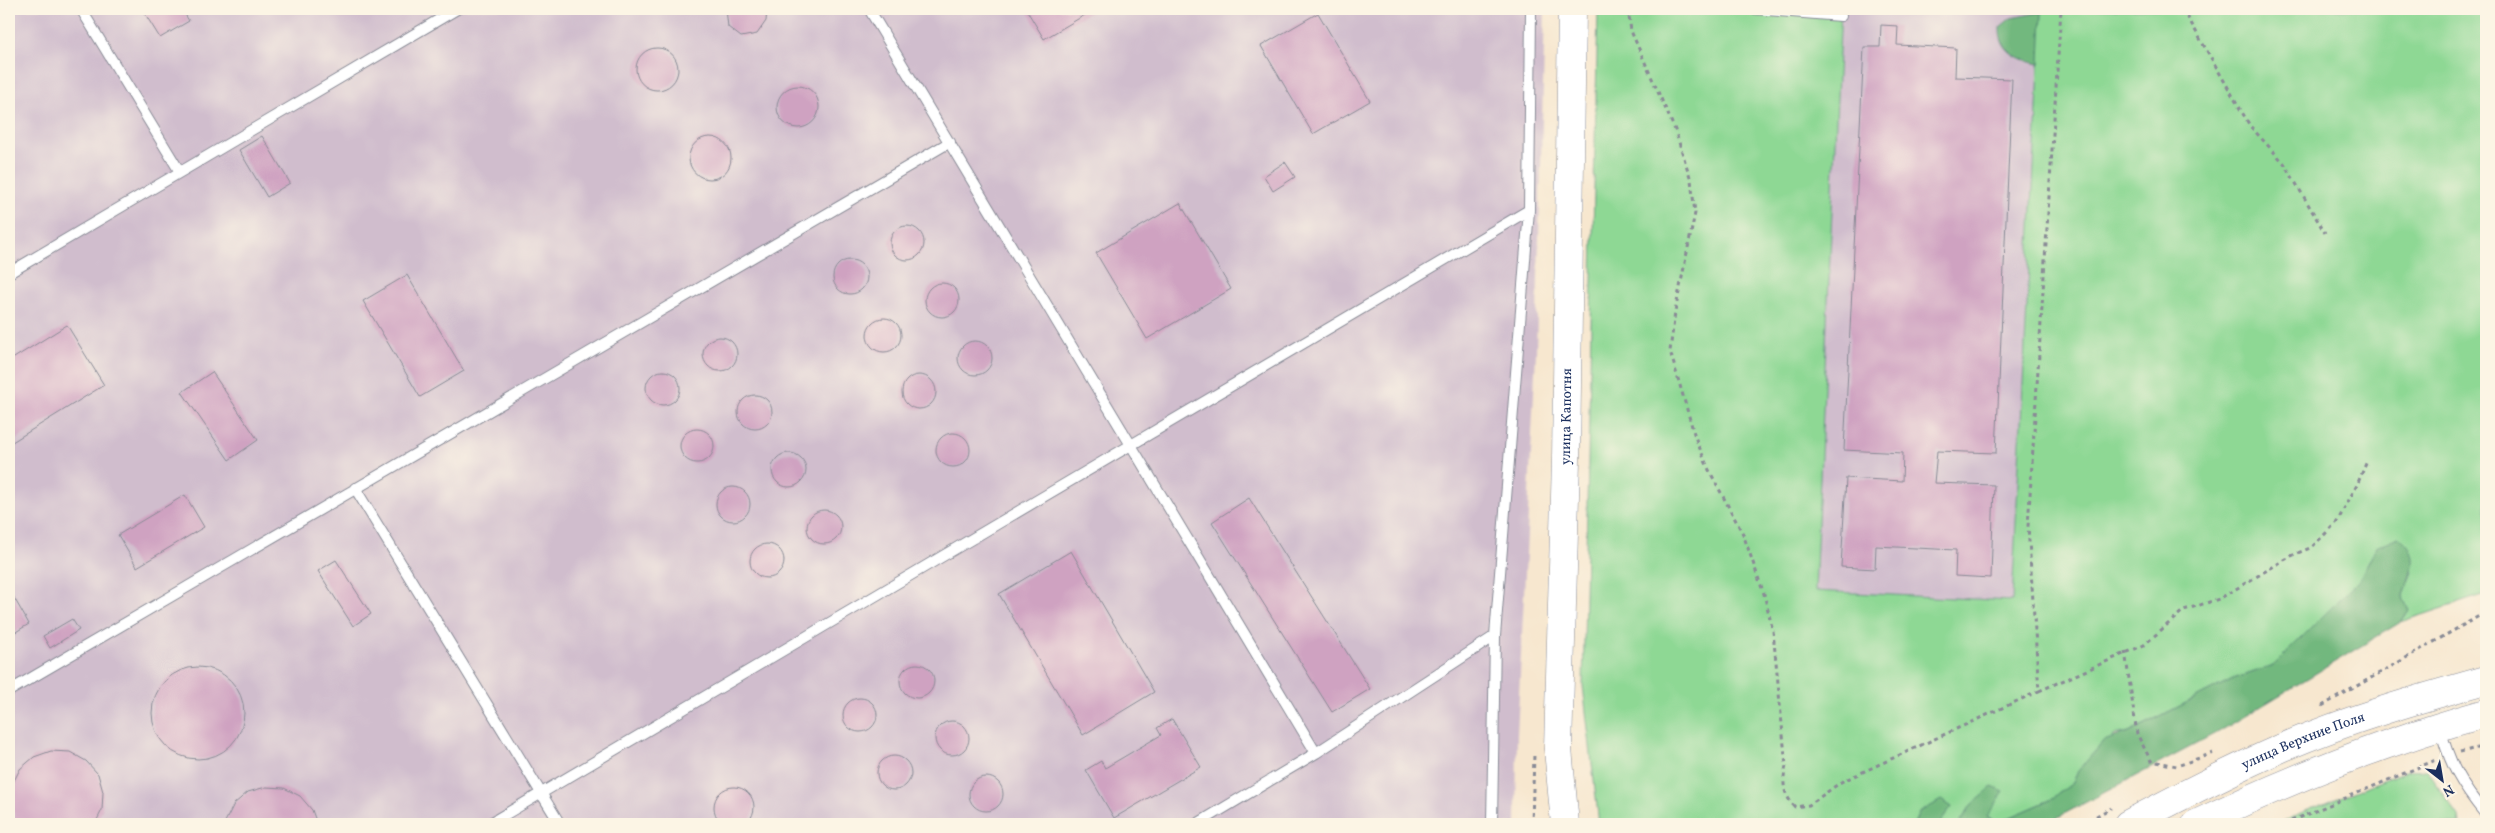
<svg xmlns="http://www.w3.org/2000/svg" width="2495" height="833" viewBox="0 0 2495 833" font-family="Vollkorn,serif">
<rect width="100%" height="100%" fill="#fcf5e5"/>
<filter id="ink" filterUnits="userSpaceOnUse"><feTurbulence type="fractalNoise" baseFrequency=".02" numOctaves="2"/><feDisplacementMap in="SourceGraphic" scale="10" xChannelSelector="R" yChannelSelector="G"/><feConvolveMatrix kernelMatrix="1 2 1 2 8 2 1 2 1" color-interpolation-filters="sRGB"/></filter>
<filter id="wash" filterUnits="userSpaceOnUse"><feTurbulence type="fractalNoise" baseFrequency=".0096" numOctaves="4" result="noise"/><feDisplacementMap in="SourceGraphic" scale="20" xChannelSelector="R" yChannelSelector="G"/><feGaussianBlur stdDeviation="1.12" result="paint"/><feColorMatrix in="noise" values="0 0 0 0 0 0 0 0 0 0 0 0 0 0 0 0 0 1.4 0 .05"/><feComposite in="paint" operator="in"/></filter>
<g filter="url(#wash)">
<rect width="100%" height="100%" fill="#f7e7cf"/>
<path fill="#d0bdcd" d="M 9,9 L 1545,9 L 1536,353 L 1517,735 L 1516,824 L 9,824 Z
M 1841,9 L 2042,9 L 2012,601 L 1815,591 Z"/>
<path fill="#8ed894" stroke="#548479" d="M 1598,9 L 1841,9 L 1815,591 L 2012,601 L 2042,9 L 2486,9 L 2486,594 L 2401,622 L 2409,610 L 2403,598 L 2413,572 L 2376,547 L 2359,580 L 2273,666 L 2233,679 L 2129,732 L 2115,735 L 2078,771 L 2073,783 L 2050,800 L 1997,823 L 1972,804 L 1959,824 L 1939,824 L 1952,807 L 1919,813 L 1914,824 L 1599,824 L 1583,686 Z
M 2426,769 L 2459,817 L 2460,824 L 2273,824 L 2408,770 Z"/>
<path fill="#72b87e" stroke="#46746e" d="M 2042,12 L 2040,64 C 2018,60 1999,51 2000,27 L 2011,18 Z
M 2399,537 C 2423,554 2411,575 2403,598 L 2409,610 L 2401,622 L 2217,733 L 2045,824 L 1959,824 L 1972,804 L 1992,787 L 2004,792 L 1987,816 L 1997,823 L 2050,800 L 2073,783 L 2078,771 L 2104,741 L 2129,732 L 2233,679 L 2273,666 L 2359,580 L 2376,547 Z
M 1941,800 L 1952,807 L 1939,824 L 1914,824 L 1919,813 Z"/>
<g id="blocks">
<path fill="#cfa2c1" d="M 142,9 L 182,9 L 189,21 L 160,38 Z
M 726,9 L 767,9 L 766,21 L 757,34 L 741,37 L 728,27 Z
M 1026,9 L 1095,9 L 1044,39 Z
M 1318,13 L 1370,101 L 1313,134 L 1261,46 Z
M 1881,25 L 1898,26 L 1897,45 L 1956,48 L 1955,77 L 2012,79 L 1996,453 L 1937,451 L 1934,483 L 1994,485 L 1991,578 L 1955,576 L 1956,550 L 1876,546 L 1875,569 L 1841,567 L 1846,478 L 1902,481 L 1903,453 L 1844,450 L 1864,47 L 1880,47 Z
M636 69a21 21 0 1 1 42 0a21 21 0 1 1-42 0Z
M777 107a21 21 0 1 1 42 0a21 21 0 1 1-42 0Z
M 262,136 L 290,183 L 267,197 L 239,150 Z
M689 158a21 21 0 1 1 42 0a21 21 0 1 1-42 0Z
M 1285,162 L 1295,177 L 1273,191 L 1264,176 Z
M 1180,203 L 1231,289 L 1147,339 L 1096,253 Z
M890 243a17 17 0 1 1 34 0a17 17 0 1 1-34 0Z
M833 277a17 17 0 1 1 34 0a17 17 0 1 1-34 0Z
M 407,275 L 464,371 L 420,397 L 363,301 Z
M925 300a17 17 0 1 1 34 0a17 17 0 1 1-34 0Z
M867 335a17 17 0 1 1 34 0a17 17 0 1 1-34 0Z
M 67,325 L 104,385 L 9,444 L 9,361 Z
M703 354a17 17 0 1 1 34 0a17 17 0 1 1-34 0Z
M958 358a17 17 0 1 1 34 0a17 17 0 1 1-34 0Z
M646 388a17 17 0 1 1 34 0a17 17 0 1 1-34 0Z
M 212,372 L 258,440 L 229,460 L 182,392 Z
M902 392a17 17 0 1 1 34 0a17 17 0 1 1-34 0Z
M738 412a17 17 0 1 1 34 0a17 17 0 1 1-34 0Z
M680 446a17 17 0 1 1 34 0a17 17 0 1 1-34 0Z
M936 450a17 17 0 1 1 34 0a17 17 0 1 1-34 0Z
M772 470a17 17 0 1 1 34 0a17 17 0 1 1-34 0Z
M716 504a17 17 0 1 1 34 0a17 17 0 1 1-34 0Z
M 185,495 L 204,527 L 137,567 L 118,535 Z
M 1249,498 L 1370,689 L 1332,712 L 1212,522 Z
M807 527a17 17 0 1 1 34 0a17 17 0 1 1-34 0Z
M750 561a17 17 0 1 1 34 0a17 17 0 1 1-34 0Z
M 1071,551 L 1154,692 L 1083,735 L 999,594 Z
M 336,560 L 371,614 L 353,626 L 318,571 Z
M 9,589 L 29,624 L 9,636 Z
M 72,619 L 79,630 L 50,648 L 43,636 Z
M900 681a17 17 0 1 1 34 0a17 17 0 1 1-34 0Z
M152 713a46 46 0 1 1 92 0a46 46 0 1 1-92 0Z
M843 715a17 17 0 1 1 34 0a17 17 0 1 1-34 0Z
M 1172,719 L 1201,767 L 1114,818 L 1086,770 L 1101,761 L 1105,768 L 1161,735 L 1157,728 Z
M935 738a17 17 0 1 1 34 0a17 17 0 1 1-34 0Z
M 51,751 L 70,752 L 86,761 L 98,774 L 103,792 L 102,810 L 95,824 L 20,824 L 16,821 L 11,803 L 12,785 L 20,769 L 34,757 Z
M877 773a17 17 0 1 1 34 0a17 17 0 1 1-34 0Z
M969 794a17 17 0 1 1 34 0a17 17 0 1 1-34 0Z
M714 807a20 20 0 1 1 40 0a20 20 0 1 1-40 0Z
M 266,787 L 284,788 L 300,796 L 312,810 L 317,824 L 224,824 L 234,804 L 248,792 Z"/>
</g>
</g>
<g filter="url(#ink)">
<use href="#blocks" fill-opacity="0" stroke="#898b96" stroke-width="1"/>
<g fill="none" stroke-linecap="round" stroke-linejoin="round">
<g stroke="#898b96" stroke-width="12">
<path id="service" d="M 81,9 L 180,172
M 869,9 L 1316,753
M 1754,9 L 1841,16
M 1529,210 L 1531,9
M 9,273 L 457,9
M 355,488 L 560,824
M 9,691 L 950,142
M 2440,727 C 2449,764 2462,786 2486,815
M 489,824 L 1529,210 L 1495,636 L 1492,824
M 1197,824 L 1316,753 L 1495,636"/>
</g>
<g stroke="#898b96" stroke-width="29">
<g id="secondary">
<path id="s1" d="M 1565,824 L 1558,749 L 1566,460 L 1572,9"/>
<path id="s2" d="M 2128,824 C 2179,797 2231,770 2284,747 C 2349,719 2418,699 2486,680"/>
<path d="M 2196,824 C 2290,779 2386,741 2486,713"/>
</g>
</g>
<path stroke="#898b96" stroke-width="3" stroke-dasharray="4 4" stroke-linecap="butt" d="M 1628,9 L 1631,31 L 1675,130 L 1691,180 L 1695,213 L 1675,312 L 1670,351 L 1695,437 L 1709,470 L 1743,534 L 1764,594 L 1773,631 L 1786,766 C 1782,783 1783,794 1795,807 L 1809,805 L 1841,782 L 2039,691 L 2028,526 L 2061,9
M 2183,9 L 2250,126 L 2284,163 L 2325,233
M 2125,651 L 2137,734 L 2151,761 L 2177,766 L 2213,753
M 2039,691 L 2144,645 L 2184,610 L 2219,599 L 2291,556 L 2312,547 L 2337,522 L 2357,485 L 2367,461
M 2322,706 L 2486,612
M 2460,752 L 2486,746
M 1532,824 L 1534,754
M 2082,824 L 2111,808
M 2284,824 L 2438,759"/>
<use href="#service" stroke="#fff" stroke-width="10"/>
<use href="#secondary" stroke="#fff" stroke-width="28"/>
</g>
</g>
<g text-anchor="middle" dominant-baseline="central" stroke-width="4" stroke-linejoin="round" paint-order="stroke">
<g font-size="14" fill="#1b2f5e" stroke="#fcf5e5">
<text stroke="none"><textPath href="#s1" startOffset="408">улица Капотня</textPath></text>
<text stroke="none"><textPath href="#s2" startOffset="194">улица Верхние Поля</textPath></text>
</g>
</g>
<rect width="2495" height="833" fill="none" stroke="#fcf5e5" stroke-width="30"/>
<g transform="translate(2442 780) rotate(149)" stroke="#fcf5e5" stroke-width="4" paint-order="stroke">
<path d="M0-4L9 19L0 12L-9 19Z" fill="#1b2f5e"/>
<text y="-8" font-size="14" font-weight="bold" text-anchor="middle" fill="#1b2f5e">N</text>
</g>
</svg>
